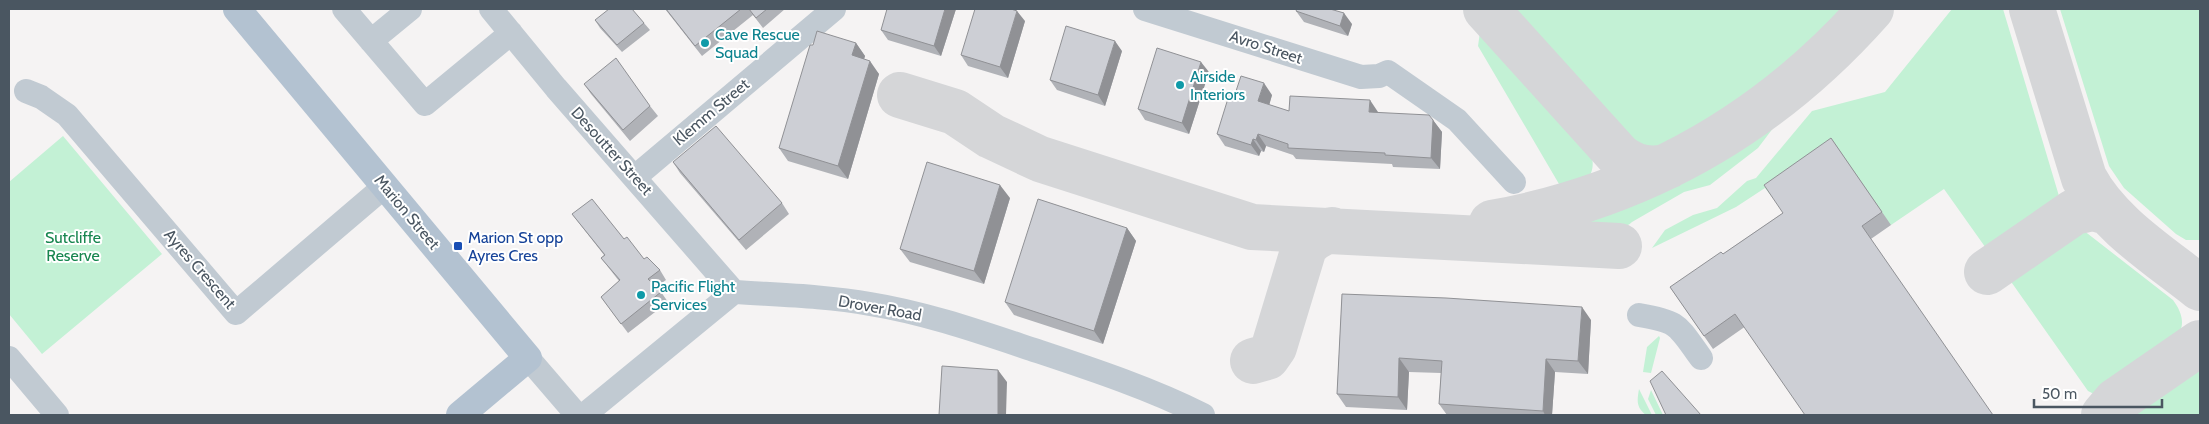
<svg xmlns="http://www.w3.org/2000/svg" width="2209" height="424" viewBox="0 0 2209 424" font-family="Cabin,sans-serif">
<rect width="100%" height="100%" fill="#f5f3f3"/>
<path fill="#c3f1d5" d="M 1512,9 L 1850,9 C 1806,58 1752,102 1695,134 C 1684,140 1672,149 1660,150 C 1649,152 1641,147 1632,141 Z
M 1952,9 L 2003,9 L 2059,196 C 2061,215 2014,242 1998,252 L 1988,251 L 1944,189 L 1891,225 L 1773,198 L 1765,188 L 1736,207 L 1652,248 L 1665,230 L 1693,215 L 1717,208 L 1747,181 L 1756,178 L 1812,111 L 1885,92 Z
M 2060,9 L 2200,9 L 2200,240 L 2186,240 L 2176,234 L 2124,188 L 2109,166 Z
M 1480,32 L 1484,33 L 1589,149 C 1599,169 1588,187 1567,190 L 1559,184 L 1478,46 Z
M 1786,111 L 1758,148 L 1710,185 L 1684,192 L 1632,222 C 1621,233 1599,228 1585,228 L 1584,226 L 1595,214 L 1645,194 L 1705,165 Z
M 63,136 L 162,254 L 42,354 L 9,314 L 9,182 Z
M 2077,228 L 2083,230 L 2173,300 C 2184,315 2186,328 2173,343 L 2106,391 L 2096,395 L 2088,391 L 2007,276 L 2011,266 L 2063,231 Z
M 1659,336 L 1660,338 L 1651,373 L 1643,372 L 1647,347 Z
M 2200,362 L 2200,415 L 2126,415 L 2140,402 Z
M 1639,389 L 1652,415 L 1646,415 C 1636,407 1637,401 1639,389 Z
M 1651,390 L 1663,415 L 1656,415 L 1648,399 Z"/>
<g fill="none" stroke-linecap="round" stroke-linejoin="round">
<path stroke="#d5d6d8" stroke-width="46" d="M 1486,9 L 1619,156 C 1634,168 1650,172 1668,166
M 2032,9 L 2084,178 C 2108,224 2160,256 2200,288
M 900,95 L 955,112 L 991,136 L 1040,159 L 1252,227 L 1619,246
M 1492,223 C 1642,196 1769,124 1871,9
M 1987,272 L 2074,212 L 2093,208 L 2107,212
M 1253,361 L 1267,357 L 1274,347 L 1304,248 C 1311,238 1320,233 1332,230
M 2104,415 L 2116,401 L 2200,343"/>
<path stroke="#c1cad2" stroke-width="24" d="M 344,9 L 425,104 L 511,33
M 491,9 L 556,88 L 734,292
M 1145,9 L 1361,77 L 1379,76 L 1388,72 L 1457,120 L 1514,182
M 371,41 L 410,9
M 26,91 L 41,97 L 67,115 L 236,313 L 385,186
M 635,177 L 834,9
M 1639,315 C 1680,322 1677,325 1701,358
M 9,358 L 57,415
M 528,358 L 577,415
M 584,415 L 734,292 C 779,295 826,296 870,304 C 926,313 980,332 1034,350 C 1091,369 1149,388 1203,415"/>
<path stroke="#b3c2d1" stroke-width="28" d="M 237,9 L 528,358 L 460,415"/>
</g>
<path fill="#b0b2b7" d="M 665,9 L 785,9 L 763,28 L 753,15 L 702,56 Z
M 956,9 L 941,56 L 888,40 L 881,30 Z
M 1296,11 L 1352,24 L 1348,36 L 1304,22 Z
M 595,20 L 644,23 L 650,30 L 622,52 L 600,28 Z
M 1025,21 L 1008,78 L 968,66 L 961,55 Z
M 856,43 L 865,56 L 864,59 L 879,74 L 848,179 L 788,161 L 779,148 L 813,45 Z
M 1122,51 L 1105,106 L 1057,90 L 1050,80 Z
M 1209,72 L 1189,134 L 1145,120 L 1138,109 Z
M 584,84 L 650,106 L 658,116 L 630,141 L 591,94 Z
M 1235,94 L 1272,95 L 1269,105 L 1289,111 L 1378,112 L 1378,113 L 1433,120 L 1442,132 L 1440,169 L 1393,167 L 1392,164 L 1296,159 L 1293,155 L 1266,146 L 1264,152 L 1261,151 L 1259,156 L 1225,146 L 1217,134 Z
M 1831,138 L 1891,225 L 1713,349 L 1670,287 L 1723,254 L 1783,213 Z
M 673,162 L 782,203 L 789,214 L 746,250 L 680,173 Z
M 1010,198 L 984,284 L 910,262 L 900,249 Z
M 572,214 L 624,239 L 644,259 L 660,270 L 666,280 L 656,287 L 661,292 L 668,302 L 628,333 L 601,297 L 619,281 L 601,258 L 604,255 Z
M 1127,228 L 1136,241 L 1103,344 L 1014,315 L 1005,302 Z
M 1342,294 L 1591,320 L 1588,374 L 1555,372 L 1552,415 L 1447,415 L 1439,404 L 1441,373 L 1409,372 L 1407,410 L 1346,407 L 1337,394 Z"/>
<path fill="#909195" d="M 945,9 L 956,9 L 941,56 L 934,46 Z
M 1017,11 L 1025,21 L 1008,78 L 1000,67 Z
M 1344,13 L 1352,24 L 1348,36 L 1340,26 Z
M 1115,41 L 1122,51 L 1105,106 L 1098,95 Z
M 856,43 L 865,56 L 861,69 L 852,55 Z
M 870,61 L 879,74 L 848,179 L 838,166 Z
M 1201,62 L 1209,72 L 1189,134 L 1182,123 Z
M 1264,83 L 1272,95 L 1267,113 L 1258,101 Z
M 1370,100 L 1378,112 L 1378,124 L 1369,112 Z
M 1433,120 L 1442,132 L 1440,169 L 1431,158 Z
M 1258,134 L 1266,146 L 1264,152 L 1256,140 Z
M 1253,139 L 1261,151 L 1259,156 L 1251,145 Z
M 1000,185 L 1010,198 L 984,284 L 974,271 Z
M 1127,228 L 1136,241 L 1103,344 L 1094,331 Z
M 1582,307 L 1591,320 L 1588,374 L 1578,361 Z
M 1399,358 L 1409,372 L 1407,410 L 1398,397 Z
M 1546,359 L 1555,372 L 1552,415 L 1545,415 L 1543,411 Z
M 998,370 L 1007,382 L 1006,415 L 998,415 Z"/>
<path fill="#cdcfd5" stroke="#909195" d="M 609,9 L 632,9 L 644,23 L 617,45 L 595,20 Z
M 666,9 L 741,9 L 695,46 Z
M 749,9 L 767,9 L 756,18 Z
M 887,9 L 945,9 L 934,46 L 881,30 Z
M 975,9 L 1011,9 L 1017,11 L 1000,67 L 961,55 Z
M 1297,9 L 1330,9 L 1344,13 L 1340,26 L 1296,11 Z
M 1066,26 L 1115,41 L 1098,95 L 1050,80 Z
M 817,31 L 856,43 L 852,55 L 870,61 L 838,166 L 779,148 L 810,45 L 813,45 Z
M 1157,48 L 1201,62 L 1182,123 L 1138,109 Z
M 616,58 L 650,106 L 623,130 L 584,84 Z
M 1241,76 L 1264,83 L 1258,101 L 1289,111 L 1290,96 L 1370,100 L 1369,112 L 1429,115 L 1433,120 L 1431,158 L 1385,155 L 1385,153 L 1288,148 L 1288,144 L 1258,134 L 1256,140 L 1253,139 L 1251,145 L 1217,134 L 1230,92 L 1235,94 Z
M 716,126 L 782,203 L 739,240 L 673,162 Z
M 1831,138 L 1882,212 L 1862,226 L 1993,415 L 1805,415 L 1735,314 L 1704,336 L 1670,287 L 1721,252 L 1723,254 L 1783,213 L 1764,185 Z
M 927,162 L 1000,185 L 974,271 L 900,249 Z
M 592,199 L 624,239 L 627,237 L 644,259 L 647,257 L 660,270 L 648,279 L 661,292 L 621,324 L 601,297 L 620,280 L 601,258 L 605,255 L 572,214 Z
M 1038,199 L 1127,228 L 1094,331 L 1005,302 Z
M 1342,294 L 1446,298 L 1582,307 L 1578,361 L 1546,359 L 1543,411 L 1439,404 L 1442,361 L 1399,358 L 1398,397 L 1337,394 Z
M 942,366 L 998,370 L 998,415 L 939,415 Z
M 1662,371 L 1701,415 L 1702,415 L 1666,415 L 1650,381 Z"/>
<g fill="#0f9aa8" stroke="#fff" stroke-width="2">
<circle cx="705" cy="43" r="5"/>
<circle cx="1180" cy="85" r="5"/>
<circle cx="641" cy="295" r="5"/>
</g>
<rect fill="#1a4fb4" stroke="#fff" stroke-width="2" x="453" y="241" width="10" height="10" rx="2.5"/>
<g text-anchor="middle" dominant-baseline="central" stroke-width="4" stroke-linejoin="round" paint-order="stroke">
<g font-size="16" fill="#0d838f" stroke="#fff" text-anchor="start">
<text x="715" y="34">Cave Rescue<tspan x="715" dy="18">Squad</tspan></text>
<text x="1190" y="76">Airside<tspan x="1190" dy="18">Interiors</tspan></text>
<text x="651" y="286">Pacific Flight<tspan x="651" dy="18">Services</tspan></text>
</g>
<g font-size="16" fill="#4a5661" stroke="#fff">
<text transform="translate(1266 47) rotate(18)">Avro Street</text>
<text transform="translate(711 112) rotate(-40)">Klemm Street</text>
<text transform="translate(612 151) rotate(48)">Desoutter Street</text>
<text transform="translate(407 212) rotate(50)">Marion Street</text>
<text transform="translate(200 269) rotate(49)">Ayres Crescent</text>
<text transform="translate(880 308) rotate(10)">Drover Road</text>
</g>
<g font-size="16" fill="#17864f" stroke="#fff">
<text x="73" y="237">Sutcliffe<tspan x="73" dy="18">Reserve</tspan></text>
</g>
<g font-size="16" fill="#164399" stroke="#fff" text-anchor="start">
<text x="468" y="237">Marion St opp<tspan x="468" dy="18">Ayres Cres</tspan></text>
</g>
</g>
<rect width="2209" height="424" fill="none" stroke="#4a5661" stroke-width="20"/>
<path d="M2034 399v8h128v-8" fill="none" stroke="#4a5661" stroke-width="2.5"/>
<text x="2042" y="399" font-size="15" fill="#4a5661" stroke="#ffffff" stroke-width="4" paint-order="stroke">50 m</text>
</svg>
